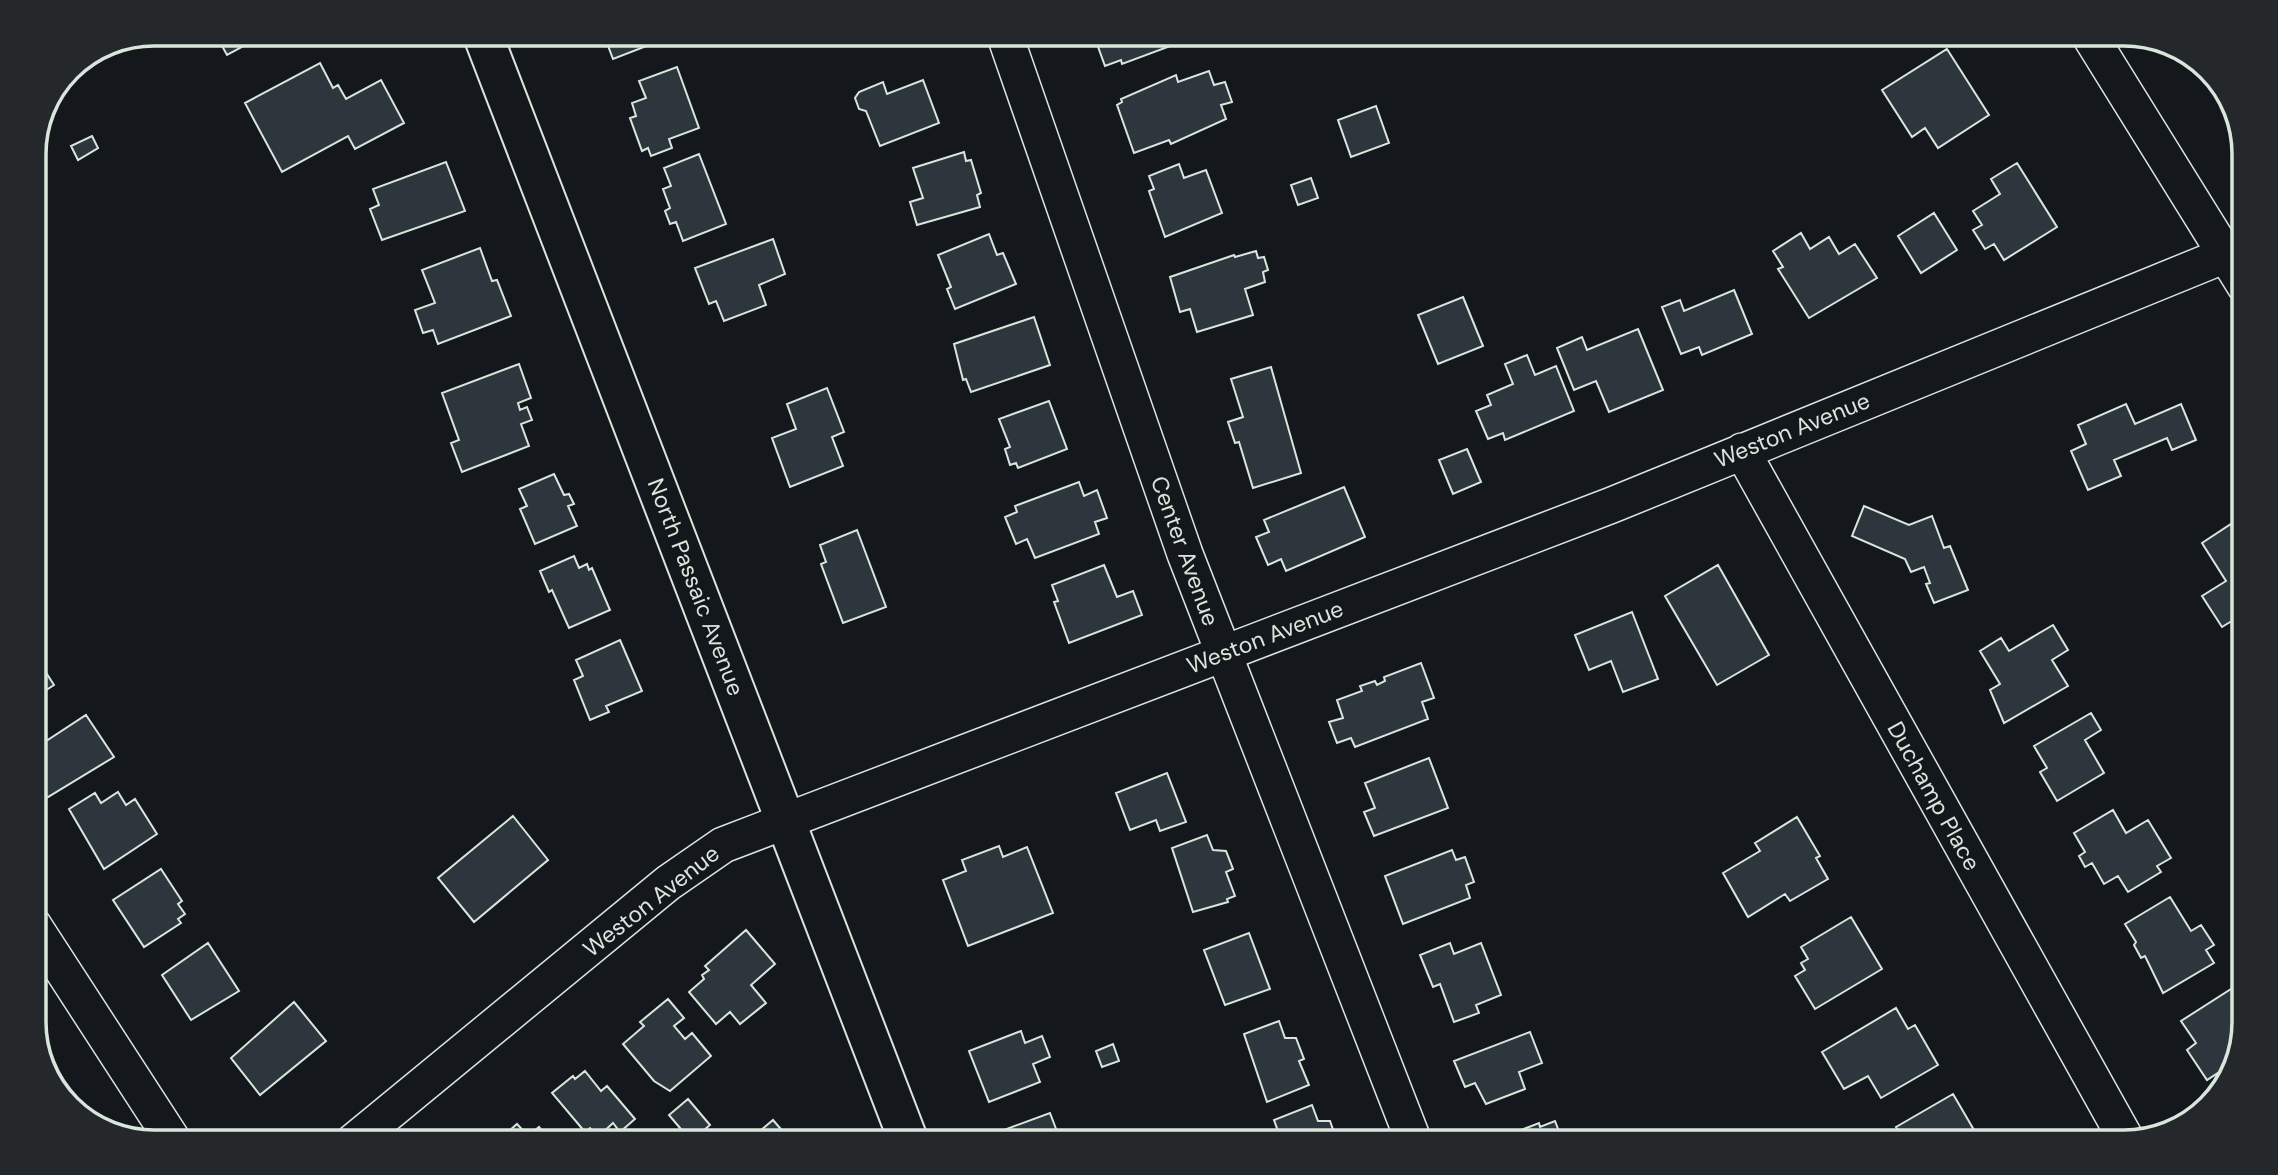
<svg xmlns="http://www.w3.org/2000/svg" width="2278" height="1175" viewBox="0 0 2278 1175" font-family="'DM Sans',sans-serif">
<rect width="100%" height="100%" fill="#14181c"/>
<path fill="#2c363c" stroke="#d8e6dc" stroke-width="2" d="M 215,33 L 268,33 L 227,55 Z
M 598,33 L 654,33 L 657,42 L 613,59 L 605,38 L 601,40 Z
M 852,33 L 891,33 L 856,44 Z
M 1093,33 L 1190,33 L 1192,38 L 1122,64 L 1121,60 L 1105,66 Z
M 1947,49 L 1989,115 L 1938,148 L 1925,128 L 1912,137 L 1882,90 Z
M 320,63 L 333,88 L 338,85 L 346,99 L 381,80 L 404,123 L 355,149 L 348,136 L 282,172 L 245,103 Z
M 677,67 L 699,128 L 669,139 L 672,148 L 651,156 L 648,148 L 642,151 L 630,118 L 636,116 L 632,103 L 646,98 L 639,81 Z
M 1209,71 L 1214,85 L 1225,82 L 1232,102 L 1221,105 L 1226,119 L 1171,144 L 1169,140 L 1134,153 L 1117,105 L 1122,102 L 1121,99 L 1176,75 L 1178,82 Z
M 923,80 L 939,123 L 880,146 L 866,111 L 859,109 L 855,98 L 859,92 L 883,82 L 887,94 Z
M 1376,106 L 1389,143 L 1351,157 L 1338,120 Z
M 92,136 L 98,148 L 78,160 L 71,146 Z
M 964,152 L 966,161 L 971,160 L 981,193 L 977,195 L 980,207 L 917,225 L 910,202 L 923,198 L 913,168 Z
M 699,154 L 726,224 L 683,241 L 676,222 L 670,224 L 665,211 L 670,208 L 663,189 L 671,186 L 664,168 Z
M 446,162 L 465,211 L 382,240 L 370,209 L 379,205 L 373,189 Z
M 2017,163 L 2057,227 L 2004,260 L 1994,244 L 1985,249 L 1973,230 L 1982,225 L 1973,211 L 2000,194 L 1991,179 Z
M 1179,164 L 1184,178 L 1206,170 L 1222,213 L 1165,237 L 1149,191 L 1154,189 L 1149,176 Z
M 1311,178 L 1318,198 L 1298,205 L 1291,185 Z
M 1934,213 L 1957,250 L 1921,273 L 1898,236 Z
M 1801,233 L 1810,249 L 1829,237 L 1839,254 L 1855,244 L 1877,278 L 1809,318 L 1778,269 L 1783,267 L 1773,251 Z
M 989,234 L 997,255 L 1003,253 L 1016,284 L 955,309 L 947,289 L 951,287 L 938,255 Z
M 773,239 L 785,274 L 759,285 L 766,305 L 724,321 L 716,301 L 709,304 L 695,268 Z
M 480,248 L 492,281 L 497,280 L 511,316 L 438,344 L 433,330 L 423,333 L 415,310 L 435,303 L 422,270 Z
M 1256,251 L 1258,258 L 1264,257 L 1268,270 L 1263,272 L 1265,282 L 1245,289 L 1253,315 L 1197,332 L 1190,309 L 1180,312 L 1170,277 L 1234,255 L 1235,257 Z
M 1734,290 L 1752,334 L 1702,355 L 1699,347 L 1681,354 L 1662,307 L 1680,300 L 1684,311 Z
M 1463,297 L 1483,346 L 1438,364 L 1418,315 Z
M 1034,317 L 1050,365 L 971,392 L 966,379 L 963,380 L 954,344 Z
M 1638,329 L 1663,390 L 1609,412 L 1596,381 L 1574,390 L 1557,348 L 1582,337 L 1587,350 Z
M 1527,355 L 1535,375 L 1556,366 L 1574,411 L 1505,440 L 1503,433 L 1488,439 L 1476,411 L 1491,405 L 1487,395 L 1513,384 L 1505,364 Z
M 519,364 L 531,398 L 518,403 L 520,410 L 527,407 L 532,420 L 521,424 L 529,446 L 462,472 L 451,443 L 459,440 L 442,393 Z
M 1271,367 L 1301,473 L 1253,488 L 1239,442 L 1235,443 L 1228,422 L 1243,417 L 1231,379 Z
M 827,388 L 844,432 L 832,437 L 843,466 L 790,487 L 772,438 L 796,429 L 787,404 Z
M 1049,401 L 1067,449 L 1018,468 L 1016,463 L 1010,465 L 1005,449 L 1010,447 L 999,419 Z
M 2126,404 L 2135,424 L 2181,404 L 2196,440 L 2172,450 L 2167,438 L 2114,460 L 2121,476 L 2088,490 L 2071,451 L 2086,444 L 2078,425 Z
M 1467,449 L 1481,482 L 1453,494 L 1439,460 Z
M 554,474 L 564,495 L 569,494 L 574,504 L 568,506 L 577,526 L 535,544 L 520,509 L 527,506 L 519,489 Z
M 1079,482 L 1084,496 L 1097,490 L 1107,518 L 1095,522 L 1099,534 L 1035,558 L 1027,539 L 1016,544 L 1005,517 L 1017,512 L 1015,506 Z
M 1344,487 L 1365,537 L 1286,571 L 1281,559 L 1268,565 L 1256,537 L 1269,532 L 1264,520 Z
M 1864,506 L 1909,525 L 1932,516 L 1944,548 L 1950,546 L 1968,590 L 1934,603 L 1926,584 L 1930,583 L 1924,567 L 1911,572 L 1905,559 L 1852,536 Z
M 2234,522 L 2245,540 L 2245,633 L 2235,619 L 2222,627 L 2202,596 L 2226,581 L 2202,543 Z
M 857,530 L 886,607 L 843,623 L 821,564 L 826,562 L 820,545 Z
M 34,549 L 45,567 L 34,574 Z
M 574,556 L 579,568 L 587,564 L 589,570 L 592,568 L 610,610 L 569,628 L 552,590 L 549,592 L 540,571 Z
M 1104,565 L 1117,597 L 1133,591 L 1142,615 L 1069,643 L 1054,602 L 1058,601 L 1052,585 Z
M 1718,565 L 1769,655 L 1717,685 L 1665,596 Z
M 1632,612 L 1658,679 L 1623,692 L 1611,661 L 1589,670 L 1575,635 Z
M 2053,625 L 2068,650 L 2052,660 L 2068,686 L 2004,723 L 1990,690 L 2000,684 L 1980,651 L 2001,638 L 2009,651 Z
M 620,640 L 642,691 L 606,706 L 609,712 L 590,720 L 574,680 L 583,676 L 576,660 Z
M 34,654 L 54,685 L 34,698 Z
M 1421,663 L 1434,698 L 1422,702 L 1428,719 L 1355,747 L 1351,738 L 1337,743 L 1329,722 L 1343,718 L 1337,700 L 1362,691 L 1360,686 L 1375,681 L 1377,685 L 1385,681 L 1384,677 Z
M 2091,713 L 2101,730 L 2085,740 L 2104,773 L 2057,801 L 2040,772 L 2047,768 L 2034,746 Z
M 86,715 L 114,757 L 43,800 L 34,785 L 34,749 Z
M 1429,758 L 1448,808 L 1374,836 L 1364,812 L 1375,808 L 1365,783 Z
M 1167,773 L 1186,822 L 1160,831 L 1156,820 L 1130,830 L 1116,793 Z
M 118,792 L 126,805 L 135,799 L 157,834 L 104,869 L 69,809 L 95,793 L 101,803 Z
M 2113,810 L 2126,833 L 2148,820 L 2171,858 L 2157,866 L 2161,872 L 2128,892 L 2118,876 L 2104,884 L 2092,863 L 2085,867 L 2079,856 L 2085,852 L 2074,833 Z
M 513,816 L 548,860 L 474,922 L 438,878 Z
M 1797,817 L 1820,856 L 1816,858 L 1828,879 L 1790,901 L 1785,894 L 1748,917 L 1723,873 L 1760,851 L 1755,843 Z
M 1207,835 L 1213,850 L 1226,851 L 1233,869 L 1226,872 L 1235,896 L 1227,899 L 1228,902 L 1193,912 L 1172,848 Z
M 999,846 L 1003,857 L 1027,847 L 1053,913 L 968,946 L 943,880 L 966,871 L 962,860 Z
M 1452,850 L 1456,860 L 1465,857 L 1474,882 L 1466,885 L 1470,898 L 1403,924 L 1385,876 Z
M 161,869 L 182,901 L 178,904 L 185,914 L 178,919 L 181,923 L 144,947 L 113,900 Z
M 2170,897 L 2191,931 L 2201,925 L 2214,945 L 2206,950 L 2214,963 L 2163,993 L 2145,956 L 2141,958 L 2134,945 L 2136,942 L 2125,924 Z
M 1851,917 L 1882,969 L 1815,1009 L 1795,976 L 1805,970 L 1801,963 L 1808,959 L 1801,947 Z
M 746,930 L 775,964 L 751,985 L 766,1003 L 740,1024 L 730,1012 L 716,1024 L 689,992 L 704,979 L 702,975 L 709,970 L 705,966 Z
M 1249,933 L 1270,989 L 1225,1005 L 1204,950 Z
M 208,943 L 239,991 L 191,1020 L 162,975 Z
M 1450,943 L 1454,954 L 1481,943 L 1501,995 L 1476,1005 L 1479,1013 L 1454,1022 L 1440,984 L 1433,987 L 1420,955 Z
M 2245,980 L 2245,1021 L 2241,1025 L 2243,1029 L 2234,1066 L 2233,1063 L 2207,1080 L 2187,1050 L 2196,1043 L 2181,1021 Z
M 668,999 L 684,1018 L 674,1026 L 685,1039 L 692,1033 L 711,1056 L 670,1091 L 654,1081 L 623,1044 L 644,1026 L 640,1022 Z
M 294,1002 L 326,1041 L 260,1095 L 231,1058 Z
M 1896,1008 L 1908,1029 L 1915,1025 L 1938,1065 L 1881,1098 L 1868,1076 L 1844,1089 L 1822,1052 Z
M 1279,1021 L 1285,1038 L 1296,1038 L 1304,1059 L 1299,1061 L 1309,1085 L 1267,1102 L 1244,1034 Z
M 1021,1031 L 1025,1043 L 1042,1036 L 1050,1057 L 1033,1064 L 1040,1082 L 989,1102 L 969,1051 Z
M 1530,1032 L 1542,1063 L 1519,1072 L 1525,1089 L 1486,1104 L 1475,1083 L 1465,1087 L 1454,1061 Z
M 1113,1044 L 1119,1061 L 1102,1067 L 1096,1051 Z
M 585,1071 L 601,1091 L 607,1086 L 635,1119 L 620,1132 L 613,1123 L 598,1137 L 590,1128 L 585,1132 L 552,1093 L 573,1076 L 575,1079 Z
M 1953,1094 L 1981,1142 L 1905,1142 L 1896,1127 Z
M 688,1099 L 710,1125 L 691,1141 L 669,1115 Z
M 1312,1105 L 1318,1121 L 1330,1121 L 1337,1141 L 1282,1142 L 1274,1120 Z
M 1050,1113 L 1061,1142 L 1005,1142 L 1001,1131 Z
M 773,1120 L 792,1142 L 747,1142 Z
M 1555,1121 L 1563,1142 L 1490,1142 L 1539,1123 L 1540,1127 Z
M 517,1124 L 528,1136 L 539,1127 L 551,1142 L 496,1142 Z"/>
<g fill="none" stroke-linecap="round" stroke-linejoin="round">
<g stroke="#d8e6dc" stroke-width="38">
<path id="minor" d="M 1004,33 L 1185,554 L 1414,1142
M 2088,33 L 2245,286
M 1742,451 L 2127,1141
M 34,926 L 174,1142
M 353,1142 L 668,883 L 723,845 L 1612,505 L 2245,247"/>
</g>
<g stroke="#d8e6dc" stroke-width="42">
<path id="secondary" d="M 482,33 L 909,1142"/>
</g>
<use href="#minor" stroke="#14181c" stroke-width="35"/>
<use href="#secondary" stroke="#14181c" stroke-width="38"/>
</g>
<g text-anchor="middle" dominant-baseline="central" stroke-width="5" stroke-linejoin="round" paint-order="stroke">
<g font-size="23" fill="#d8e6dc" stroke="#14181c">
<text transform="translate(1792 430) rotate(-22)">Weston Avenue</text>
<text transform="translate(1185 551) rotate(70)">Center Avenue</text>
<text transform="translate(696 587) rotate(69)">North Passaic Avenue</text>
<text transform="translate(1265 637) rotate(-21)">Weston Avenue</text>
<text transform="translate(1934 796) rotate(61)">Duchamp Place</text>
<text transform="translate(651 901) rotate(-38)">Weston Avenue</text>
</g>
</g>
<path d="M0 0H2278V1175H0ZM154 46H2124A108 108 0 0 1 2232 154V1022A108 108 0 0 1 2124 1130H154A108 108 0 0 1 46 1022V154A108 108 0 0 1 154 46Z" fill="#24282b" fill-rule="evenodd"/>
<path fill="none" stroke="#d8e6dc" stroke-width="3.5" d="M154 46H2124A108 108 0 0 1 2232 154V1022A108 108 0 0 1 2124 1130H154A108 108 0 0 1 46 1022V154A108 108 0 0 1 154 46Z"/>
</svg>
